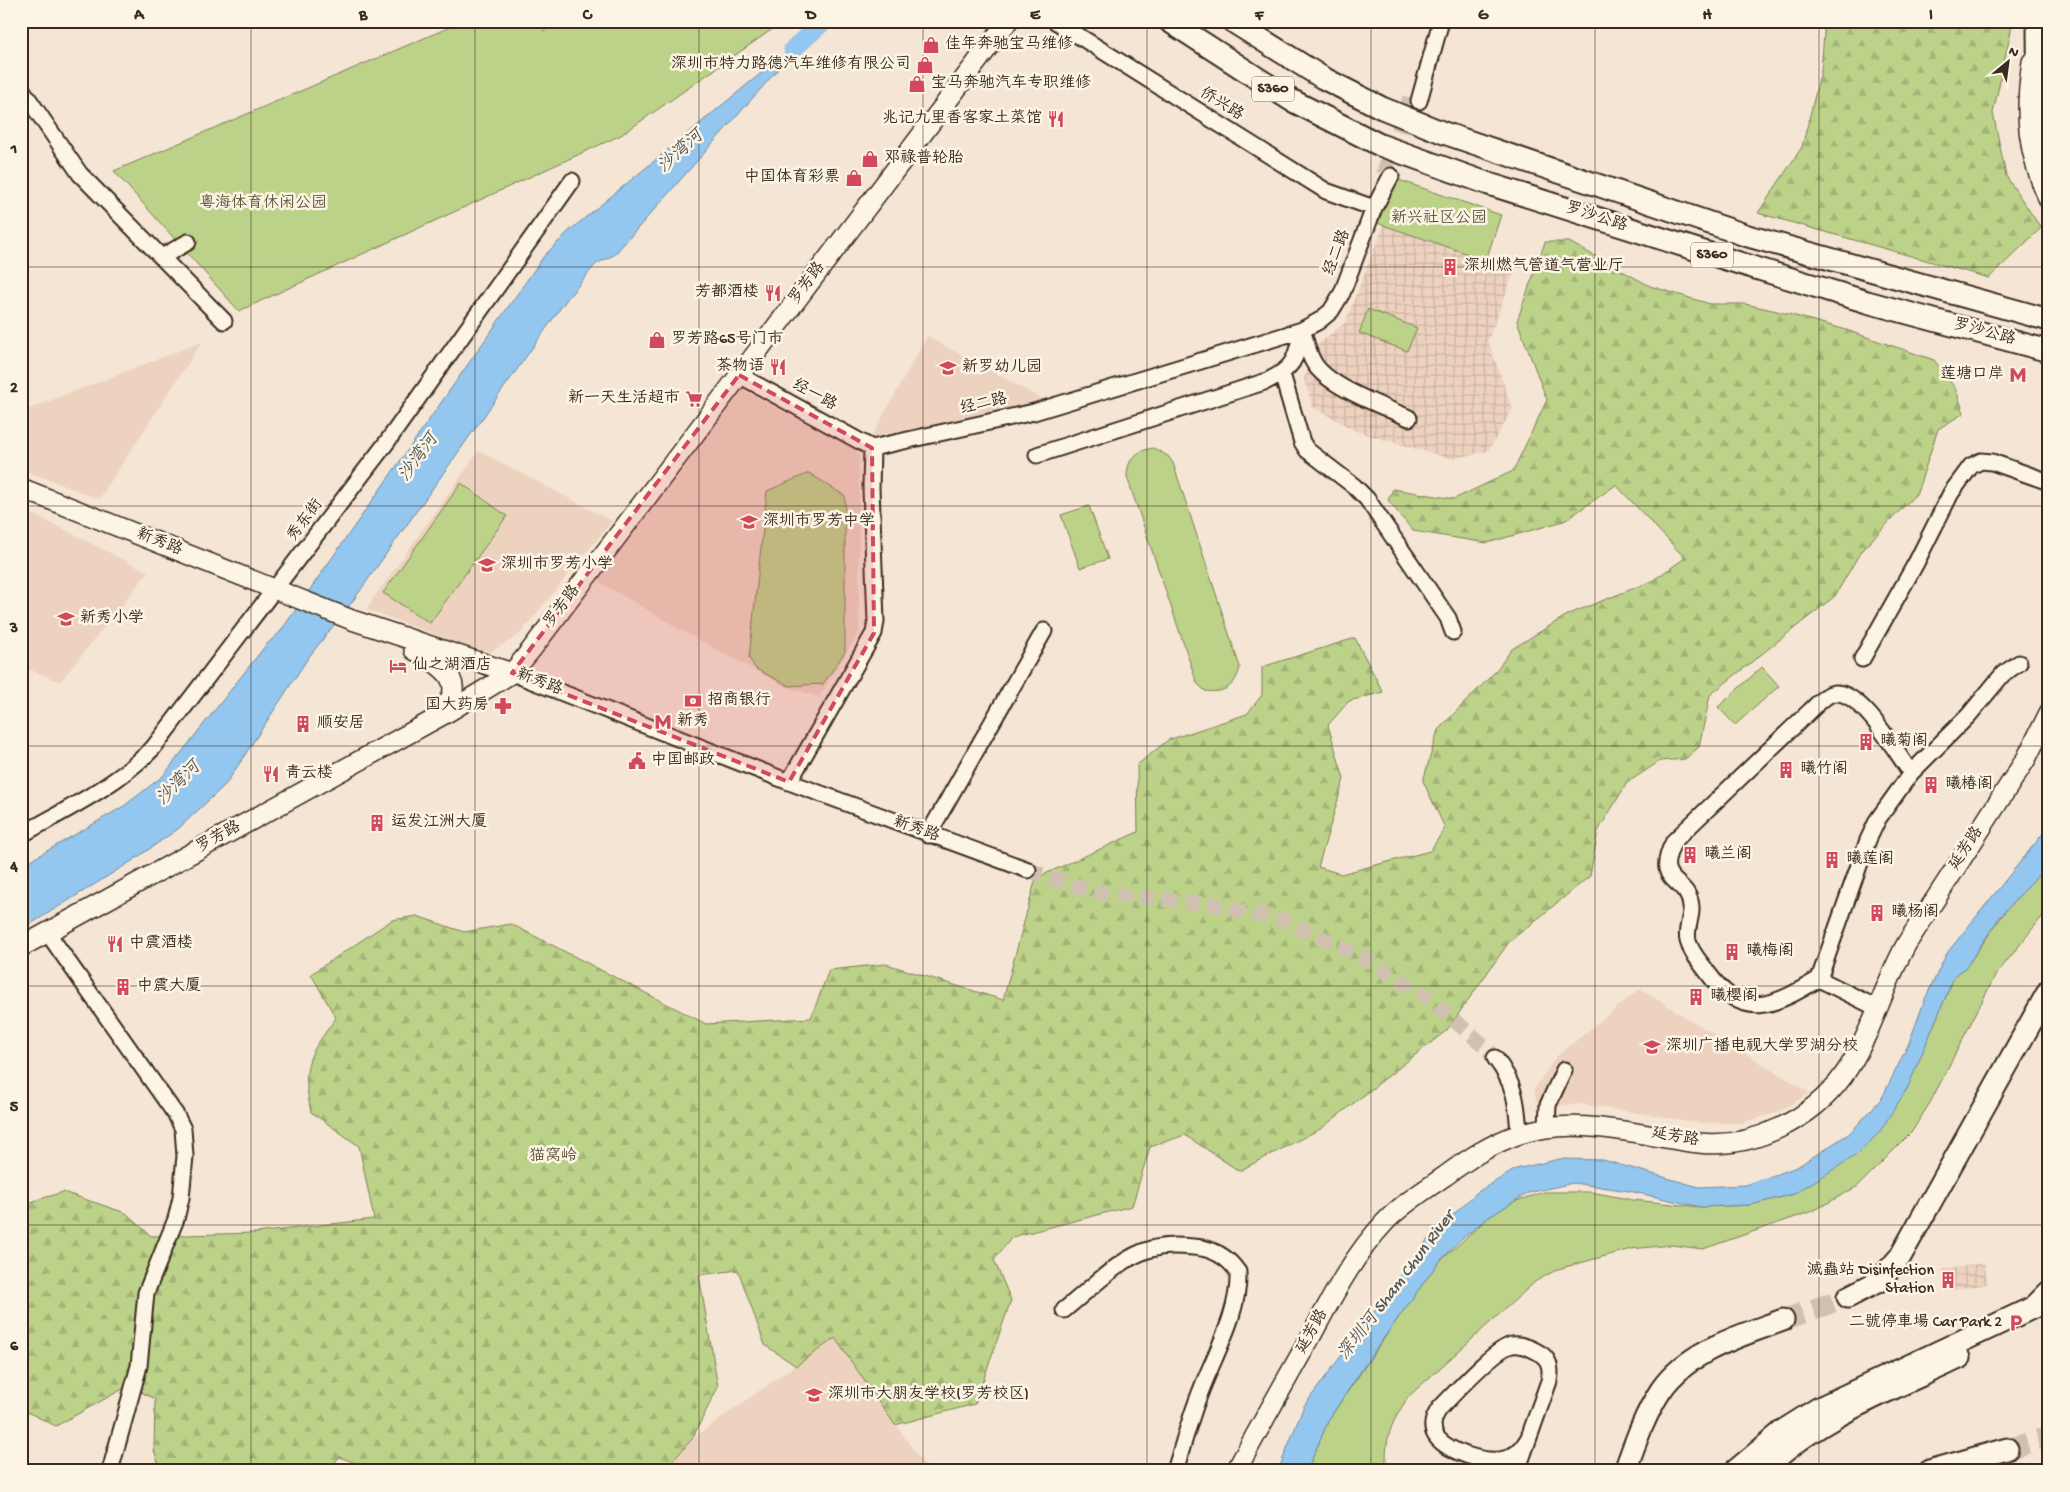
<svg xmlns="http://www.w3.org/2000/svg" width="2070" height="1492" viewBox="0 0 2070 1492" font-family="'Gochi Hand','LXGW WenKai TC',sans-serif">
<defs>
<pattern id="industrial-grid" width="8" height="8" patternUnits="userSpaceOnUse" patternTransform="scale(1.25)"><rect width="8" height="8" fill="#edd2bf"/><path d="M0 4h8M4 0v8" fill="none" stroke="#ccb4a4"/></pattern>
<pattern id="forest-firs" width="22" height="20" patternUnits="userSpaceOnUse" patternTransform="scale(1.25)"><rect width="22" height="20" fill="#bcd289"/><path d="M5 1l3.5 6h-7zM16 11l3.5 6h-7z" fill="#a2b476"/></pattern>
</defs>
<rect width="100%" height="100%" fill="#f5e5d4"/>
<filter id="ink" filterUnits="userSpaceOnUse"><feTurbulence type="fractalNoise" baseFrequency=".02" numOctaves="2"/><feDisplacementMap in="SourceGraphic" scale="10" xChannelSelector="R" yChannelSelector="G"/><feConvolveMatrix kernelMatrix="1 2 1 2 8 2 1 2 1" color-interpolation-filters="sRGB"/></filter>
<g filter="url(#ink)">
<path fill="#edd2bf" d="M 927,336 L 1044,400 L 871,438 Z
M 202,342 L 99,499 L 21,469 L 21,412 Z
M 739,388 L 852,448 L 859,456 L 859,632 L 819,697 L 787,687 L 690,635 L 595,579 Z
M 479,451 L 612,521 L 519,635 L 487,654 L 366,609 Z
M 21,508 L 148,572 L 60,682 L 21,666 Z
M 1640,989 L 1810,1093 L 1776,1113 L 1740,1123 L 1700,1123 L 1582,1104 L 1538,1107 L 1534,1090 L 1556,1057 Z
M 835,1337 L 928,1471 L 664,1471 L 692,1439 Z"/>
<path fill="url(#industrial-grid)" d="M 1384,225 L 1486,260 L 1514,272 L 1488,341 L 1513,409 L 1488,451 L 1452,459 L 1358,432 L 1313,407 L 1304,379 L 1319,343 L 1345,323 Z
M 1984,1263 L 1988,1284 L 1946,1291 L 1942,1270 Z"/>
<path fill="#bcd289" stroke="#7c7e54" d="M 464,21 L 539,21 L 544,31 L 561,21 L 784,21 L 621,135 L 239,311 L 114,171 Z
M 1393,178 L 1501,215 L 1486,260 L 1377,223 Z
M 1368,309 L 1417,328 L 1407,351 L 1359,333 Z
M 1153,448 L 1168,456 L 1173,463 L 1240,667 C 1236,686 1224,694 1205,691 L 1197,683 L 1127,477 C 1127,459 1136,451 1153,448 Z
M 809,473 L 845,496 L 845,652 L 823,684 L 789,686 L 756,669 L 749,658 L 767,491 Z
M 461,483 L 507,516 L 430,623 L 383,593 Z
M 1089,506 L 1108,559 L 1080,568 L 1061,515 Z
M 1762,667 L 1779,686 L 1735,725 L 1718,707 Z
M 2049,858 L 2049,908 L 1995,976 L 1931,1101 L 1911,1133 L 1858,1186 L 1813,1211 L 1703,1249 L 1671,1245 L 1631,1249 L 1558,1269 L 1536,1281 L 1409,1396 C 1390,1424 1385,1437 1386,1471 L 1307,1471 L 1329,1419 L 1403,1311 L 1438,1263 L 1489,1217 L 1513,1202 L 1544,1192 L 1591,1192 L 1633,1200 L 1701,1207 L 1750,1205 L 1794,1194 L 1906,1091 L 1954,977 L 1967,966 L 2004,913 Z"/>
<path fill="url(#forest-firs)" stroke="#7c7e54" d="M 1825,21 L 2013,21 L 1993,113 L 2006,176 L 2041,228 L 1989,278 L 1758,213 L 1802,147 L 1821,71 Z
M 1545,242 L 1569,242 L 1650,286 L 1710,304 L 1745,304 L 1777,311 L 1843,329 L 1934,360 L 1955,388 L 1964,413 L 1938,429 L 1917,493 L 1861,551 L 1835,596 L 1710,695 L 1699,747 L 1685,759 L 1660,761 L 1627,783 L 1598,831 L 1590,876 L 1509,942 L 1447,1030 L 1322,1128 L 1239,1171 L 1185,1135 L 1150,1147 L 1132,1206 L 1012,1237 L 994,1260 L 1011,1300 L 975,1404 L 895,1425 L 835,1338 L 796,1366 L 765,1345 L 738,1270 L 699,1275 L 718,1387 L 692,1439 L 664,1471 L 379,1471 L 339,1457 L 329,1471 L 161,1471 L 154,1450 L 155,1399 L 128,1386 L 56,1426 L 21,1409 L 21,1205 L 63,1192 L 126,1213 L 151,1236 L 255,1233 L 374,1219 L 359,1146 L 311,1112 C 301,1064 308,1056 336,1018 L 311,974 L 392,920 L 417,916 L 464,932 L 511,924 L 706,1024 L 811,1018 L 829,970 L 886,964 L 1003,1000 L 1036,878 L 1138,832 L 1137,765 L 1168,740 L 1247,714 L 1262,695 L 1262,667 L 1355,638 L 1383,692 L 1349,701 L 1328,725 L 1344,779 L 1318,867 L 1341,874 L 1430,851 L 1445,828 L 1423,781 L 1438,730 L 1495,672 L 1512,649 L 1569,614 L 1652,581 L 1685,558 L 1616,485 L 1564,521 L 1487,543 L 1413,531 L 1388,500 L 1393,489 L 1454,499 L 1513,471 L 1547,400 L 1517,321 Z"/>
<path fill="#93c7f0" stroke="#70889c" d="M 811,32 L 614,255 L 596,264 L 567,299 L 352,602 L 308,658 L 226,784 L 178,829 L 132,861 L 21,930 L 21,866 L 124,806 L 163,776 L 266,645 L 280,632 L 544,256 L 569,231 Z
M 2049,826 L 2049,863 L 1999,918 L 1967,966 L 1954,977 L 1908,1087 L 1879,1133 L 1855,1156 L 1794,1194 L 1751,1205 L 1701,1207 L 1629,1191 L 1573,1183 L 1528,1193 L 1489,1217 L 1460,1240 L 1438,1263 L 1375,1350 L 1329,1419 L 1307,1471 L 1278,1471 L 1304,1406 L 1428,1239 L 1476,1193 L 1516,1169 L 1560,1159 L 1603,1160 L 1699,1187 L 1746,1185 L 1797,1167 L 1850,1133 L 1882,1098 L 1909,1043 L 1925,999 L 1947,953 Z"/>
<g fill="none" stroke-linecap="round" stroke-linejoin="round">
<path stroke="#93c7f0" stroke-width="19" d="M 793,49 L 824,21"/>
<path stroke="#d0c0b0" stroke-width="15" stroke-dasharray="15 8" stroke-linecap="butt" d="M 1383,174 L 1410,98
M 1028,870 L 1095,892 L 1210,904 L 1282,920 L 1355,953 L 1424,995 L 1487,1048 L 1495,1058"/>
<path stroke="#d0c0b0" stroke-width="21" stroke-dasharray="21 11" stroke-linecap="butt" d="M 1783,1320 L 1848,1297
M 2007,1449 L 2049,1437"/>
<g stroke="#3b2a1e" stroke-width="19">
<path id="minor" d="M 1055,21 L 1326,191 L 1374,208
M 21,88 L 80,174 L 224,321
M 1419,101 L 1441,21
M 162,257 L 188,242
M 1302,330 C 1306,340 1308,354 1314,363 C 1328,387 1383,406 1409,418
M 1282,374 L 1302,442 L 1307,450 L 1354,486 L 1367,499 L 1448,618 L 1453,632
M 739,375 L 872,448
M 872,448 L 1034,412 L 1302,330 L 1319,321 L 1331,311 L 1342,293 L 1374,208 L 1391,176
M 1037,455 L 1267,381 C 1295,368 1296,358 1302,330
M 1862,659 L 1916,563 L 1951,493 L 1971,466 L 1981,461 L 1992,462 L 2049,482
M 512,673 L 789,782 L 1028,870
M 1911,773 C 1897,754 1862,691 1835,693 C 1825,694 1817,705 1810,711 L 1674,841 C 1651,886 1689,876 1691,907 C 1692,918 1685,929 1688,941 C 1691,953 1701,963 1708,973 C 1744,1023 1775,1005 1819,979 L 1868,840 L 1878,819 L 1911,773 L 1969,715 L 2003,674 L 2019,663
M 789,782 L 874,633 L 876,621 L 871,488 L 872,448
M 21,835 C 67,809 116,786 153,748 L 387,442 L 572,181
M 928,835 L 1044,631
M 47,932 L 176,1115 L 183,1129 L 185,1156 L 181,1198 L 176,1219 L 146,1293 L 139,1366 L 110,1471
M 1819,979 L 1877,1008
M 1495,1058 C 1515,1084 1517,1101 1519,1134
M 1547,1128 L 1548,1105 L 1564,1070
M 1064,1310 C 1088,1291 1122,1256 1151,1249 C 1165,1245 1179,1246 1193,1247 C 1212,1248 1227,1256 1238,1272 C 1240,1313 1214,1355 1200,1393 C 1190,1418 1183,1445 1175,1471
M 1517,1471 L 1549,1381 C 1551,1371 1551,1361 1541,1354 C 1533,1349 1521,1344 1512,1345 C 1495,1348 1454,1394 1440,1408 C 1421,1434 1444,1447 1466,1455 C 1491,1463 1514,1465 1528,1439"/>
</g>
<g stroke="#3b2a1e" stroke-width="22">
<path id="major" d="M 2032,62 C 2024,113 2027,153 2049,200
M 21,488 L 352,620 L 512,673
M 414,650 C 443,666 472,684 437,715
M 21,947 L 448,712 L 512,673 L 531,650 L 1008,21
M 1236,1471 C 1260,1426 1285,1382 1310,1338 C 1332,1297 1353,1256 1385,1222 C 1402,1204 1425,1190 1445,1176 C 1468,1159 1492,1143 1520,1134 C 1578,1115 1640,1136 1699,1143 C 1753,1149 1812,1119 1843,1076 C 1872,1036 1883,985 1907,943 L 2026,759 L 2049,713"/>
</g>
<g stroke="#3b2a1e" stroke-width="25">
<path id="highway" d="M 1169,21 L 1291,100 L 1380,145 L 1489,184 L 1726,259 L 1867,302 L 2049,351
M 1232,21 L 1323,78 L 1382,108 L 1444,133 L 1748,236 L 2049,320
M 2038,27 L 2039,127 L 2049,170
M 1848,1297 L 1879,1281 L 1900,1257 L 2049,990
M 1625,1471 C 1635,1443 1645,1414 1661,1390 C 1689,1350 1740,1336 1783,1320
M 1735,1471 L 1784,1430 L 1819,1408 L 2034,1307 L 2049,1292
M 1763,1471 C 1814,1418 1894,1389 1959,1358
M 1929,1471 L 2007,1449"/>
</g>
<use href="#minor" stroke="#fcf5e5" stroke-width="15"/>
<use href="#major" stroke="#fcf5e5" stroke-width="19"/>
<use href="#highway" stroke="#fcf5e5" stroke-width="21"/>
</g>
</g>
<path fill="#d1495b" fill-opacity="0.2" stroke="#d1495b" stroke-width="4" stroke-dasharray="10 6" stroke-linejoin="round" d="M 739,375 L 872,448 L 874,633 L 789,782 L 512,673 Z"/>
<path fill="none" stroke="#3b2a1e" stroke-width="1" stroke-opacity="0.55" d="M 251,21 L 251,1471M 475,21 L 475,1471M 699,21 L 699,1471M 923,21 L 923,1471M 1147,21 L 1147,1471M 1371,21 L 1371,1471M 1595,21 L 1595,1471M 1819,21 L 1819,1471M 21,267 L 2049,267M 21,506 L 2049,506M 21,746 L 2049,746M 21,986 L 2049,986M 21,1225 L 2049,1225"/>
<defs>
<g id="shop-bare" transform="scale(1.35)"><path d="M-5-2.5h2.3a2.7 3.5 0 0 1 5.4 0H5L5.5 6h-11ZM-1.5-2.5h3a1.5 2.3 0 0 0-3 0Z" fill="#d1495b" stroke="#fcf5e5" stroke-width="2.5" paint-order="stroke"/></g>
<g id="restaurant-bare" transform="scale(1.35)"><path d="M-5-6h1v4h1v-4h1v4h1v-4h1v5L-1.5 .5V6h-2V.5L-5-1ZM5-6V6H3V1.5H1.5Q1.5-4 5-6Z" fill="#d1495b" stroke="#fcf5e5" stroke-width="2.5" paint-order="stroke"/></g>
<g id="building-bare" transform="scale(1.35)"><path d="M-4-6H4V6H1V3H-1V6H-4ZM-2.5-4.3h1.7v1.8h-1.7ZM.8-4.3h1.7v1.8H.8ZM-2.5-1h1.7V.8h-1.7ZM.8-1h1.7V.8H.8Z" fill="#d1495b" stroke="#fcf5e5" stroke-width="2.5" paint-order="stroke"/></g>
<g id="school-bare" transform="scale(1.35)"><path d="M0-5L7-2L0 1L-7-2ZM-4 1L0 2.5L4 1V4Q0 6-4 4Z" fill="#d1495b" stroke="#fcf5e5" stroke-width="2.5" paint-order="stroke"/></g>
<g id="metro-bare" transform="scale(1.35)"><path d="M-5.5 5V-5H-3L0 0L3-5H5.5V5H3V-.5L0 4L-3-.5V5Z" fill="#d1495b" stroke="#fcf5e5" stroke-width="2.5" paint-order="stroke"/></g>
<g id="supermarket-bare" transform="scale(1.35)"><path d="M-6-5.5h2.5l.6 2H6L4.5 2H-2.5L-4.4-4H-6ZM-1.5 3.2a1.3 1.3 0 1 0 .1 0ZM3 3.2a1.3 1.3 0 1 0 .1 0Z" fill="#d1495b" stroke="#fcf5e5" stroke-width="2.5" paint-order="stroke"/></g>
<g id="hotel-bare" transform="scale(1.35)"><path d="M-6-4.5h1.5V1H6V5H4.5V3h-9V5H-6ZM-4 0a1.8 1.8 0 1 1 3.6 0ZM.5 0V-2.5h3Q6-2.5 6 0Z" fill="#d1495b" stroke="#fcf5e5" stroke-width="2.5" paint-order="stroke"/></g>
<g id="bank-bare" transform="scale(1.35)"><path d="M-6-4H6V4H-6ZM0-2.3a2.3 2.3 0 1 0 0 4.6a2.3 2.3 0 1 0 0-4.6Z" fill="#d1495b" stroke="#fcf5e5" stroke-width="2.5" paint-order="stroke"/></g>
<g id="pharmacy-bare" transform="scale(1.35)"><path d="M-2-6h4v4h4v4h-4v4h-4v-4h-4v-4h4Z" fill="#d1495b" stroke="#fcf5e5" stroke-width="2.5" paint-order="stroke"/></g>
<g id="civic-bare" transform="scale(1.35)"><path d="M-.6-6.5H3V-4.5H.6V-3L4-1V1h2V6H-6V1h2V-1L-.6-3ZM-1.2 2.5V6h2.4V2.5Z" fill="#d1495b" stroke="#fcf5e5" stroke-width="2.5" paint-order="stroke"/></g>
<g id="parking-bare" transform="scale(1.35)"><path d="M-3.5-5.5H1a3.5 3.5 0 0 1 0 7H-1V5.5H-3.5ZM-1-3.4V-.6H.8a1.4 1.4 0 0 0 0-2.8Z" fill="#d1495b" stroke="#fcf5e5" stroke-width="2.5" paint-order="stroke"/></g>
</defs>
<g fill-rule="evenodd">
<use href="#shop-bare" x="931" y="45"/>
<use href="#shop-bare" x="925" y="65"/>
<use href="#shop-bare" x="917" y="84"/>
<use href="#restaurant-bare" x="1056" y="119"/>
<use href="#shop-bare" x="870" y="159"/>
<use href="#shop-bare" x="854" y="178"/>
<use href="#building-bare" x="1450" y="267"/>
<use href="#restaurant-bare" x="773" y="293"/>
<use href="#shop-bare" x="657" y="340"/>
<use href="#restaurant-bare" x="778" y="367"/>
<use href="#school-bare" x="948" y="368"/>
<use href="#metro-bare" x="2018" y="375"/>
<use href="#supermarket-bare" x="694" y="399"/>
<use href="#school-bare" x="749" y="522"/>
<use href="#school-bare" x="487" y="565"/>
<use href="#school-bare" x="66" y="619"/>
<use href="#hotel-bare" x="398" y="666"/>
<use href="#bank-bare" x="693" y="701"/>
<use href="#pharmacy-bare" x="503" y="706"/>
<use href="#metro-bare" x="663" y="722"/>
<use href="#building-bare" x="303" y="724"/>
<use href="#building-bare" x="1866" y="742"/>
<use href="#civic-bare" x="637" y="761"/>
<use href="#building-bare" x="1786" y="770"/>
<use href="#restaurant-bare" x="271" y="774"/>
<use href="#building-bare" x="1931" y="785"/>
<use href="#building-bare" x="377" y="823"/>
<use href="#building-bare" x="1690" y="855"/>
<use href="#building-bare" x="1832" y="860"/>
<use href="#building-bare" x="1877" y="913"/>
<use href="#restaurant-bare" x="115" y="944"/>
<use href="#building-bare" x="1732" y="952"/>
<use href="#building-bare" x="123" y="987"/>
<use href="#building-bare" x="1696" y="997"/>
<use href="#school-bare" x="1652" y="1047"/>
<use href="#building-bare" x="1948" y="1280"/>
<use href="#parking-bare" x="2016" y="1323"/>
<use href="#school-bare" x="814" y="1395"/>
</g>
<g text-anchor="middle" dominant-baseline="central" stroke-width="5" stroke-linejoin="round" paint-order="stroke">
<g fill="#fcf5e5" stroke="#75675a" stroke-width="1">
<rect x="1252" y="76.5" width="42" height="25" rx="4"/>
<rect x="1691" y="242.5" width="42" height="25" rx="4"/>
</g>
<g font-size="15" font-weight="bold" fill="#3b2a1e">
<text x="1273" y="89">S360</text>
<text x="1712" y="255">S360</text>
</g>
<g font-size="16" fill="#3b2a1e" stroke="#fcf5e5" text-anchor="start">
<text x="945" y="45">佳年奔驰宝马维修</text>
<text x="911" y="65" text-anchor="end">深圳市特力路德汽车维修有限公司</text>
<text x="931" y="84">宝马奔驰汽车专职维修</text>
<text x="1042" y="119" text-anchor="end">兆记九里香客家土菜馆</text>
<text x="884" y="159">邓禄普轮胎</text>
<text x="840" y="178" text-anchor="end">中国体育彩票</text>
<text x="1464" y="267">深圳燃气管道气营业厅</text>
<text x="759" y="293" text-anchor="end">芳都酒楼</text>
<text x="671" y="340">罗芳路65号门市</text>
<text x="764" y="367" text-anchor="end">茶物语</text>
<text x="962" y="368">新罗幼儿园</text>
<text x="2004" y="375" text-anchor="end">莲塘口岸</text>
<text x="680" y="399" text-anchor="end">新一天生活超市</text>
<text x="763" y="522">深圳市罗芳中学</text>
<text x="501" y="565">深圳市罗芳小学</text>
<text x="80" y="619">新秀小学</text>
<text x="412" y="666">仙之湖酒店</text>
<text x="707" y="701">招商银行</text>
<text x="489" y="706" text-anchor="end">国大药房</text>
<text x="677" y="722">新秀</text>
<text x="317" y="724">顺安居</text>
<text x="1880" y="742">曦菊阁</text>
<text x="651" y="761">中国邮政</text>
<text x="1800" y="770">曦竹阁</text>
<text x="285" y="774">青云楼</text>
<text x="1945" y="785">曦椿阁</text>
<text x="391" y="823">运发江洲大厦</text>
<text x="1704" y="855">曦兰阁</text>
<text x="1846" y="860">曦莲阁</text>
<text x="1891" y="913">曦杨阁</text>
<text x="129" y="944">中震酒楼</text>
<text x="1746" y="952">曦梅阁</text>
<text x="137" y="987">中震大厦</text>
<text x="1710" y="997">曦樱阁</text>
<text x="1666" y="1047">深圳广播电视大学罗湖分校</text>
<text x="1934" y="1271" text-anchor="end">滅蟲站 Disinfection<tspan x="1934" dy="18">Station</tspan></text>
<text x="2002" y="1323" text-anchor="end">二號停車場 Car Park 2</text>
<text x="828" y="1395">深圳市大朋友学校(罗芳校区)</text>
</g>
<g font-size="16" fill="#3b2a1e" stroke="#fcf5e5">
<text transform="translate(1221 105) rotate(32)">侨兴路</text>
<text transform="translate(1596 218) rotate(18)">罗沙公路</text>
<text transform="translate(1338 253) rotate(-69)">经二路</text>
<text transform="translate(808 284) rotate(-53)">罗芳路</text>
<text transform="translate(1984 333) rotate(15)">罗沙公路</text>
<text transform="translate(814 396) rotate(29)">经一路</text>
<text transform="translate(984 405) rotate(-13)">经二路</text>
<text transform="translate(306 521) rotate(-53)">秀东街</text>
<text transform="translate(159 543) rotate(22)">新秀路</text>
<text transform="translate(563 607) rotate(-53)">罗芳路</text>
<text transform="translate(539 683) rotate(21)">新秀路</text>
<text transform="translate(916 830) rotate(20)">新秀路</text>
<text transform="translate(219 838) rotate(-29)">罗芳路</text>
<text transform="translate(1967 849) rotate(-57)">延芳路</text>
<text transform="translate(1675 1138) rotate(10)">延芳路</text>
<text transform="translate(1313 1332) rotate(-61)">延芳路</text>
</g>
<g font-size="16" fill="#5b5439" stroke="#fcf5e5">
<text x="263" y="204">粤海体育休闲公园</text>
<text x="1439" y="219">新兴社区公园</text>
<text x="553" y="1157">猫窝岭</text>
</g>
<g font-size="18" font-style="italic" fill="#55595d" stroke="#fcf5e5">
<text transform="translate(681 152) rotate(-42)">沙湾河</text>
<text transform="translate(419 458) rotate(-54)">沙湾河</text>
<text transform="translate(179 784) rotate(-45)">沙湾河</text>
<text transform="translate(1397 1286) rotate(-53)">深圳河 Sham Chun River</text>
</g>
</g>
<rect width="2070" height="1492" fill="none" stroke="#fcf5e5" stroke-width="55"/>
<g transform="translate(2008 62) rotate(29)" stroke="#fcf5e5" stroke-width="4" paint-order="stroke">
<path d="M0-4L9 19L0 12L-9 19Z" fill="#3b2a1e"/>
<text y="-8" font-size="14" font-weight="bold" text-anchor="middle" fill="#3b2a1e">N</text>
</g>
<rect x="28" y="28" width="2014" height="1436" fill="none" stroke="#3b2a1e" stroke-width="2"/>
<g font-size="16" text-anchor="middle" font-weight="bold" fill="#3b2a1e">
<text x="139" y="19">A</text>
<text x="363" y="19">B</text>
<text x="587" y="19">C</text>
<text x="811" y="19">D</text>
<text x="1035" y="19">E</text>
<text x="1259" y="19">F</text>
<text x="1483" y="19">G</text>
<text x="1707" y="19">H</text>
<text x="1931" y="19">I</text>
<text x="14" y="153">1</text>
<text x="14" y="392">2</text>
<text x="14" y="632">3</text>
<text x="14" y="871">4</text>
<text x="14" y="1111">5</text>
<text x="14" y="1350">6</text>
</g>
</svg>
